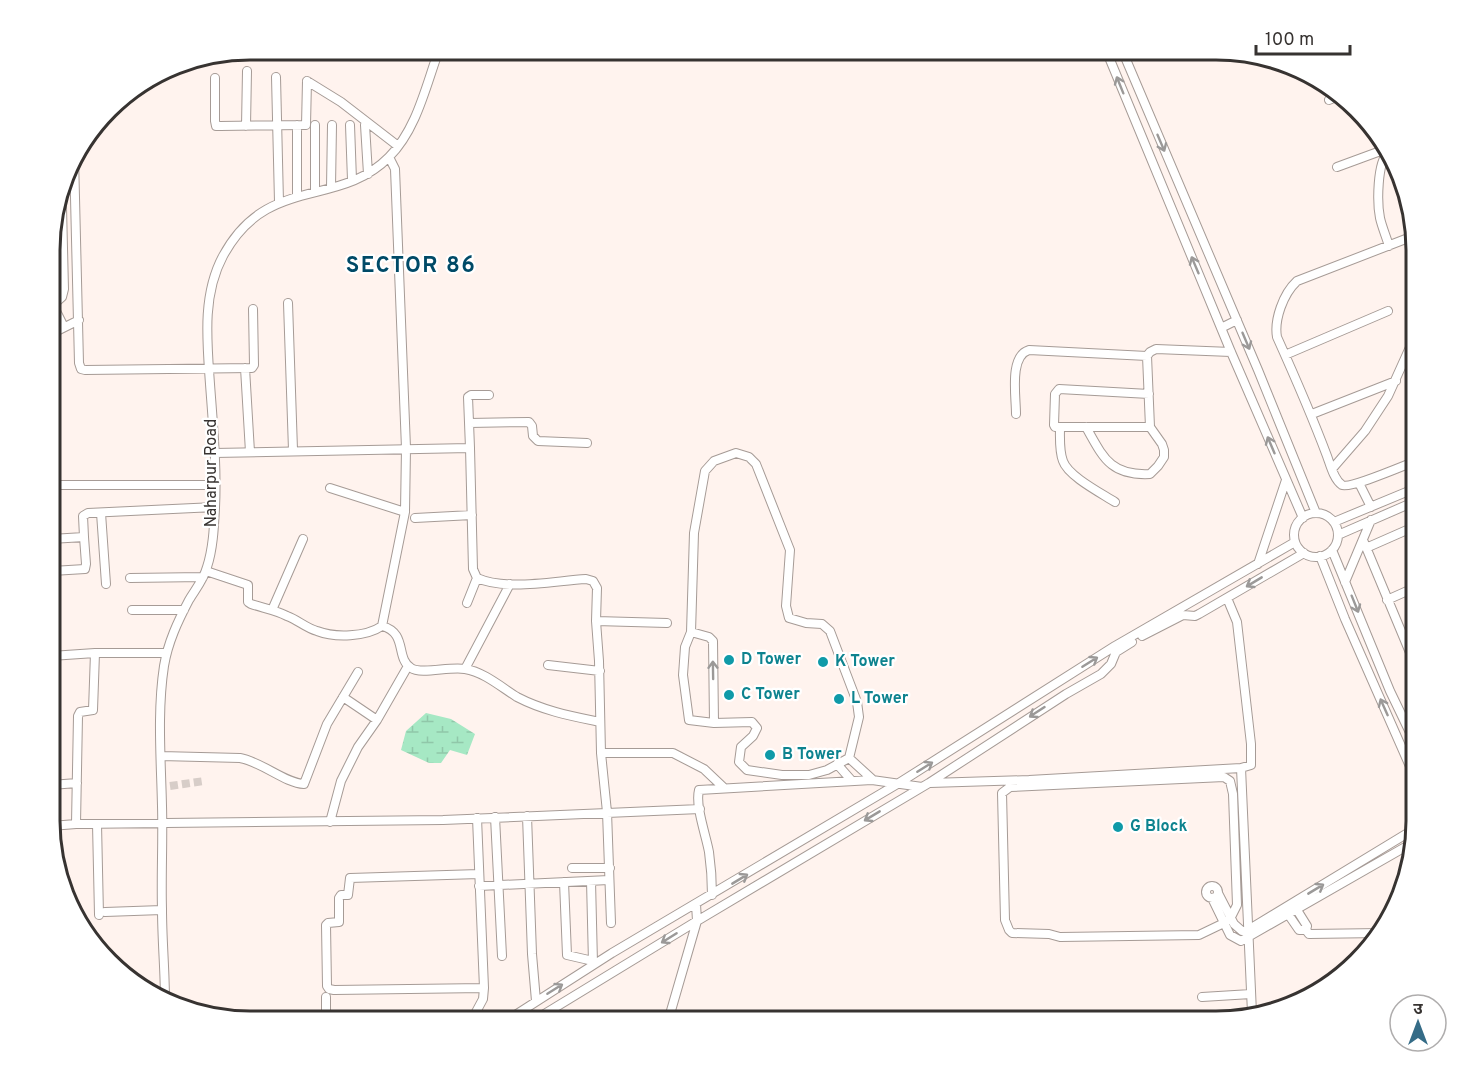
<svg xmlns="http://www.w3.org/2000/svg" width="1466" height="1071" viewBox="0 0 1466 1071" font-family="Overpass,'Noto Sans Devanagari',sans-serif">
<defs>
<pattern id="wetland-marsh" width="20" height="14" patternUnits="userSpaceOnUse" patternTransform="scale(1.5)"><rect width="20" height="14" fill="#a6e8c4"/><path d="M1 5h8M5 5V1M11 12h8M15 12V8" fill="none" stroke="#90c7a9"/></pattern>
</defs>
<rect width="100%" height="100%" fill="#fff3ee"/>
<path fill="url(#wetland-marsh)" d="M 426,713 L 451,719 L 475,734 L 467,755 L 450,750 L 441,763 L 429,763 L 401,750 L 406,731 Z"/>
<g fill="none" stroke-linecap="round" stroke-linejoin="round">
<path stroke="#d7cdc8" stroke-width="8" stroke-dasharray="8 4" stroke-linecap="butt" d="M 170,786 L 204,781"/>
<g stroke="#a69b96" stroke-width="10">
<path id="minor" d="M 1106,50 L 1231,352 L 1303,518
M 1122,50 L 1258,370 L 1316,513
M 276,77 L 279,202
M 215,78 L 215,121 L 216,126 L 220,126 L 306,125 L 307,81
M 307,81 L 341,102 L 398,146
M 1329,100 L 1341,95
M 297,125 L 297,196
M 315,125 L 315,191
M 350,125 L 352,180
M 365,125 L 368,174
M 246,126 L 247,71
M 1388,152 C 1377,163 1377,203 1380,218 C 1382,227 1386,236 1389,246
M 74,156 L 79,363 L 81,369 L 85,370 L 252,368 L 254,365 L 253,309
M 1337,167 L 1386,149
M 331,187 L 332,125
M 62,207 L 64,289 L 62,297 L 53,305 L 64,327
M 1416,235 L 1297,281 C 1283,294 1274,320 1277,337 C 1295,377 1312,416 1327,456 C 1330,464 1334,480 1342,485 C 1350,489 1405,465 1416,461
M 288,303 L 293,450
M 1221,328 L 1237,320
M 51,334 L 79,320
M 1285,355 L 1388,311
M 245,368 L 250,452
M 1149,394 L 1059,389 L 1055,394 L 1054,425 L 1055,427 L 1150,427
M 1016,414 C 1016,396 1009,356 1029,350 L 1147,356
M 1312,414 L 1396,381
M 469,423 L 529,422 L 532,426 L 533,436 L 538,441 L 587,443
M 1060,427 C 1060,438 1059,451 1063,461 C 1068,476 1101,493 1115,502
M 1086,427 C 1103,457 1110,476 1150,474 L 1158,466 L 1164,457 L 1164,450 L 1162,444 L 1150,427 L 1147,356 L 1150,352 L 1156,349 L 1231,352
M 470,448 L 468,397 L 471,395 L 489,395
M 214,453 L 470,448 L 473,569 L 477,578 C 507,591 553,581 586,579 L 593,581 L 597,588 L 596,621 L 599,661 L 601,753
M 736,453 L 749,457 L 756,464 L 790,550 L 786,606 L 789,618 L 806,623 L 822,624 L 830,631 L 857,702 L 859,717 L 849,758 L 827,770 L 809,775 L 782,775 L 747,770 L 739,762 L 741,747 L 753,736 L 757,728 L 752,722 L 714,723 L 689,720 L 683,675 L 685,647 L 691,632 L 694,533 L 705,471 L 714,461 Z
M 1332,469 L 1365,431 L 1388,396 L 1416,334
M 1359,483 L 1371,507
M 53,485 L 215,485
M 330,488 L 405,512
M 101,513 L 106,584
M1294 535a22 22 0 1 1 44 0a22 22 0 1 1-44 0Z
M 415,518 L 472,515
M 1334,522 L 1416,488
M 1338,535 L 1416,501
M 51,539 L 84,537 L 83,516 L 88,513 L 215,507
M 1363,540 L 1416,667
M 1366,548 L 1416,526
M 1332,550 L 1390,691 L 1416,745
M 1320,556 L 1345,619 L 1416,780
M 1258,564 L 1286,480
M 52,571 L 85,569 L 86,564 L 84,537
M 206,571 L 248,585 L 248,602 L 251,604 C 263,608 276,610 287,616 C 298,620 306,628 317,631 C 335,638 366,637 382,626 L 405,512 L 406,448 L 395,169 L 389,157
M 130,578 L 203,577
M 1345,582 L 1371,520
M 1227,598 L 1237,622 L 1251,744 L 1251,765 L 1241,768
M 1387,600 L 1416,587
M 467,603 L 477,578
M 132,610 L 184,610
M 272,610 L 303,539
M 596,621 L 667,623
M 382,626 C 408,633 395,658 411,668 C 421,675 450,666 465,669 C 484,672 501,687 517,697 C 544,711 571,716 600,722
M 691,632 L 709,637 L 713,641 L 714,723
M 1142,636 L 1183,615 L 1195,616 L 1199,614 L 1304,553
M 1408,647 L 1416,644
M 51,656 L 95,653 L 166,653
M 548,665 L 600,671
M 465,669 L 510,584
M 343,697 L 377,720
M 161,756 L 240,758 C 262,762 285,783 304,784 L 327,724 L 358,672
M 849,758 L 872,779
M 837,764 L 852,781
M 1224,777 L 1230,781 L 1233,794 L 1237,905 L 1231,917 L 1224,923 L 1199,935 L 1060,937 L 1049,934 L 1012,933 L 1009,930 L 1005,920 L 1002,793 L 1010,787 Z
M 930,783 L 1029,780 L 1241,768 L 1252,1013
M 51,785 L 77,783
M 527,816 L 532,954 L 536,1001
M 495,817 L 502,956
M 477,818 L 484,988 L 483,999 L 476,1012 L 479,1021
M 330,822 L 341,781 L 358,747 L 377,720 L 408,666
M 76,824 L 78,716 L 80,712 L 93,710 L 95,653
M 97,824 L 99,915
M 51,826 L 76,824 L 443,820 L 700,809
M 572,868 L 610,868
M 479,874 L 350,878 L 348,895 L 341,895 L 339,898 L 339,922 L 328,923 L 326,925 L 327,986 L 329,989 L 334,990 L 484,988
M 591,881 L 593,963
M 564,882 L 567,955 L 593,961
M 479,886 L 609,880
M1206 892a6 6 0 1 1 12 0a6 6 0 1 1-12 0Z
M 1218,893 L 1234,924 L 1242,931 L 1248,930 L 1416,828
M 712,895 C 712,881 711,866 709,852 C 706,835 695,806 699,790 L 872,780 L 922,787
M 1212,898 L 1230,935 L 1241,941 L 1414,842
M 1297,910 L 1307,926 L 1306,930 L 1309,934 L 1381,933
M 105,912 L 162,910
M 1288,914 L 1299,930 L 1306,930
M 611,923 L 607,812 L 601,753 L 673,753 L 704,769 L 723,787
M 1202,997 L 1251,994
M 165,1001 C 165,971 162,940 162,909 C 161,875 163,841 162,806 C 161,760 157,712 164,666 C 168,642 178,621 189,600 C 195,590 204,579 207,567 C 213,549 214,527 215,508 C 217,467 213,425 210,384 C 207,341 202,295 223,256 C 267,174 338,209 389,157 C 417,129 426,85 439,50
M 326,1021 L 326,997
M 506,1021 L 612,953 L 899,783 L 1115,646 L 1295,542
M 533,1021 L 697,921 L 929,783 L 1066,694 L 1101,674 L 1111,664 L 1116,652 L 1132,642
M 668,1021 L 697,921 L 696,904"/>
</g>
<use href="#minor" stroke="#fff" stroke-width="8"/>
</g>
<defs><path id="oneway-shaft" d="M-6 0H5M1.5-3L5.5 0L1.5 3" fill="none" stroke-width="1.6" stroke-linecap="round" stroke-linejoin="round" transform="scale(1.5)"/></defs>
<g stroke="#9b9998">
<use href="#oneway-shaft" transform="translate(1120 85) rotate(-112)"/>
<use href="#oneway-shaft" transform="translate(1161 143) rotate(67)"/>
<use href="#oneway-shaft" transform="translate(1195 265) rotate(-113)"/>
<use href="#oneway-shaft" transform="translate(1246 341) rotate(67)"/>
<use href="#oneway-shaft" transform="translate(1271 445) rotate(-113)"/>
<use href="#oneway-shaft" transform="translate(1254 582) rotate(149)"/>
<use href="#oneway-shaft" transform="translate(1355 604) rotate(68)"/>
<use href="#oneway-shaft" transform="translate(1090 662) rotate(-32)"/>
<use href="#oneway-shaft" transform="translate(713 670) rotate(-91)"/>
<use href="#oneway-shaft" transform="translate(1384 707) rotate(-114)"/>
<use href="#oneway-shaft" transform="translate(1037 712) rotate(147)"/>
<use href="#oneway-shaft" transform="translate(925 767) rotate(-32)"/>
<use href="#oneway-shaft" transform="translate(872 816) rotate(149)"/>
<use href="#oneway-shaft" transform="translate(740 879) rotate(-31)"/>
<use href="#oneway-shaft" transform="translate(1316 889) rotate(-31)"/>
<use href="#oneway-shaft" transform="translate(669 938) rotate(148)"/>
<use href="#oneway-shaft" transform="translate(555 989) rotate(-32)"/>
</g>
<g fill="#0f9aa8" stroke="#fff" stroke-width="2">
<circle cx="729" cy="660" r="6"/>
<circle cx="823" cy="662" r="6"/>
<circle cx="729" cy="695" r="6"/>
<circle cx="839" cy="699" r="6"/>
<circle cx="770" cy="755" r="6"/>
<circle cx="1118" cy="827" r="6"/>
</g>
<g text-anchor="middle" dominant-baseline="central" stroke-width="4.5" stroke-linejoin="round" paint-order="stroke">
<g font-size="16" fill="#373331" stroke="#fff">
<text transform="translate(212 473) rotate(-90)">Naharpur Road</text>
</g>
<g font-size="16" font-weight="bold" fill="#0d838f" stroke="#fff" text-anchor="start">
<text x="741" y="660">D Tower</text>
<text x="835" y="662">K Tower</text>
<text x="741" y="695">C Tower</text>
<text x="851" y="699">L Tower</text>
<text x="782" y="755">B Tower</text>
<text x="1130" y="827">G Block</text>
</g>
<g font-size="22" font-weight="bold" letter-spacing="1.5" fill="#004a67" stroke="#fff">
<text x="411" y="266">SECTOR 86</text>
</g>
</g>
<path d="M0 0H1466V1071H0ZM250 60H1216A190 190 0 0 1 1406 250V821A190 190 0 0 1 1216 1011H250A190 190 0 0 1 60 821V250A190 190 0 0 1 250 60Z" fill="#fff" fill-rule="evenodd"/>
<path fill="none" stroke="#373331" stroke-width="3" d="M250 60H1216A190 190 0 0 1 1406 250V821A190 190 0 0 1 1216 1011H250A190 190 0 0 1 60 821V250A190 190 0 0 1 250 60Z"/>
<g transform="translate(1418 1023)"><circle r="28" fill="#ffffff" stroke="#afadad" stroke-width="1.5"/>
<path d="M0-4.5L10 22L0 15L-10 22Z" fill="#356c87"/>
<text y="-9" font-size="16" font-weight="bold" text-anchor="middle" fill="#373331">उ</text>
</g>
<path d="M1256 45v9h94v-9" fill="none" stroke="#373331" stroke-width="3"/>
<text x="1265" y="45" font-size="18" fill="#373331" stroke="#ffffff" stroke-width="4.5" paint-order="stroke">100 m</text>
</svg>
